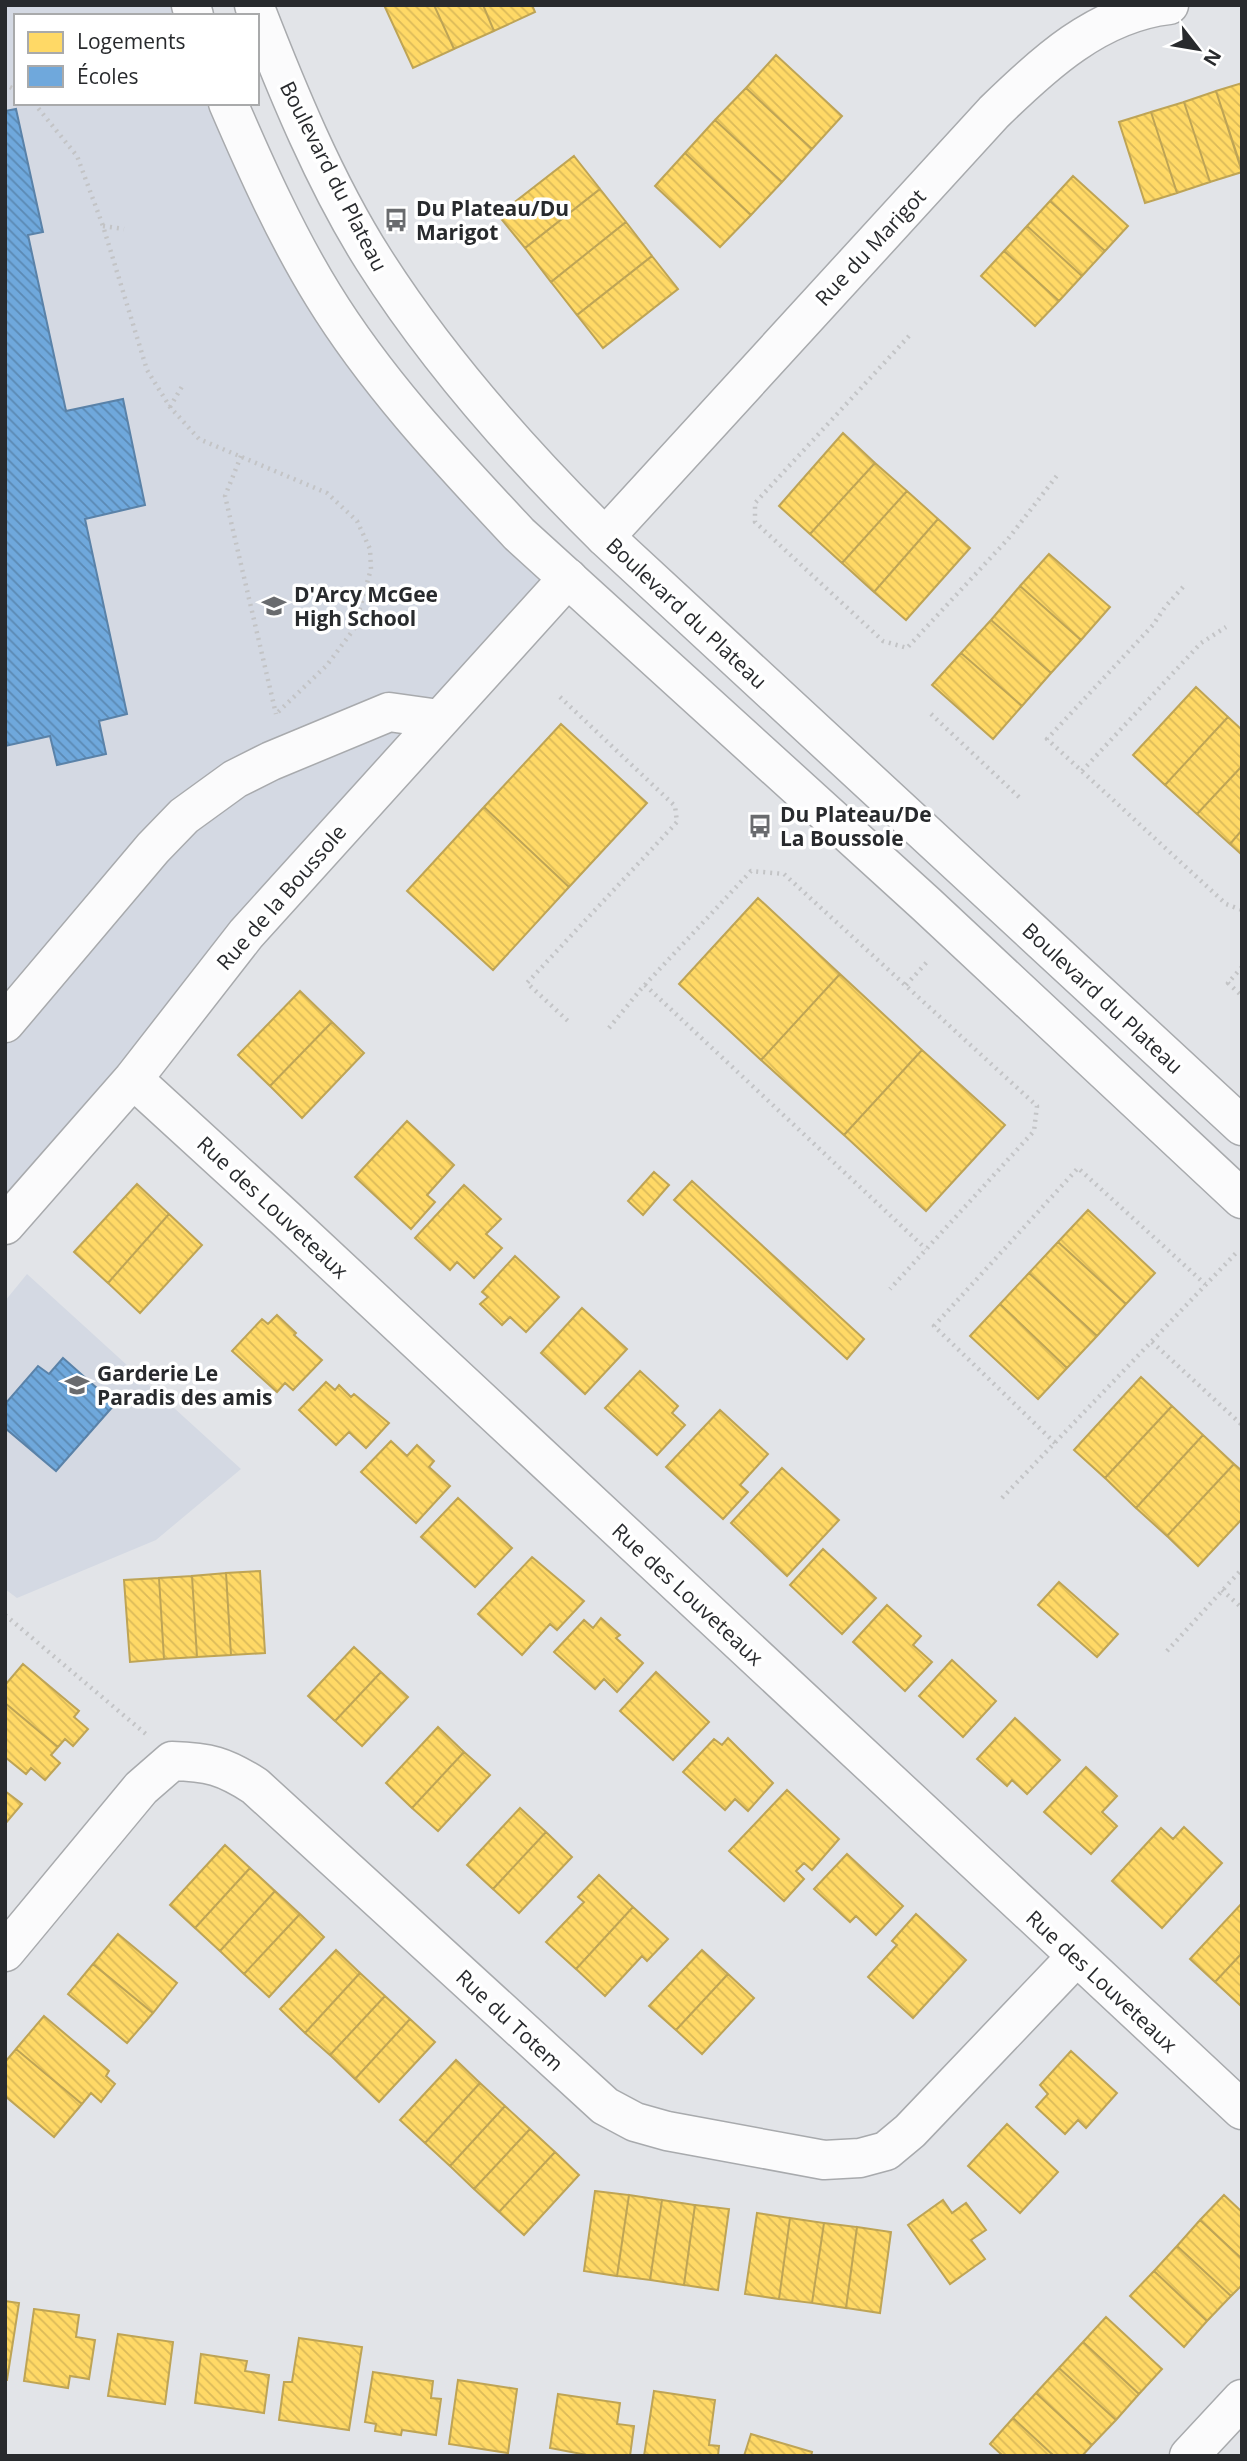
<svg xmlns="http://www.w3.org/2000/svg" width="1247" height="2461" viewBox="0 0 1247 2461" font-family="'Open Sans',sans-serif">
<defs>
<pattern id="homes-back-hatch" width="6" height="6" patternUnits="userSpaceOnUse" patternTransform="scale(1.75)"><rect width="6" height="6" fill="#ffd966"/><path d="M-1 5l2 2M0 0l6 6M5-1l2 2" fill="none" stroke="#dbba59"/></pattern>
<pattern id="schools-back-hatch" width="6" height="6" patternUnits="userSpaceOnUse" patternTransform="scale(1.75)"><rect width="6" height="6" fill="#6fa8dc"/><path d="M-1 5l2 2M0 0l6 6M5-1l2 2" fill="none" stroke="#5b89b3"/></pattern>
</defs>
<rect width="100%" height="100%" fill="#e2e4e8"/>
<path fill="#d4d9e3" d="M 5,5 L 191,5 L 194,16 L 16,16 L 16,103 L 228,103 L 323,294 L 568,578 L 5,1224 Z
M 27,1274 L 241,1469 L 156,1540 L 17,1598 L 5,1589 L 5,1301 Z"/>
<path fill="url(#homes-back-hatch)" stroke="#bea455" stroke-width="2" d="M 384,5 L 434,5 L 454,49 L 413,68 Z
M 434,5 L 483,5 L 494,31 L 454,49 Z
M 483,5 L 532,5 L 535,12 L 494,31 Z
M 776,55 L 842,116 L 812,149 L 746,88 Z
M 1242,83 L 1242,170 L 1216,91 Z
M 746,88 L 812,149 L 782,182 L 715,120 Z
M 1216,91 L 1242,172 L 1210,182 L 1184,102 Z
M 1184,102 L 1210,182 L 1177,193 L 1151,112 Z
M 1151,112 L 1177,193 L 1145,203 L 1119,122 Z
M 715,120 L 782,182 L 751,215 L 685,153 Z
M 685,153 L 751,215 L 720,247 L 655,186 Z
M 574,156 L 600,189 L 525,248 L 498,215 Z
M 1073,176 L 1128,226 L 1105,251 L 1050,201 Z
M 600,189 L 626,222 L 551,282 L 525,248 Z
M 1050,201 L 1105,251 L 1082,276 L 1027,226 Z
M 626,222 L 652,256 L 577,315 L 551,282 Z
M 1027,226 L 1082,276 L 1059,301 L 1004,251 Z
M 1004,251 L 1059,301 L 1035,326 L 981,276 Z
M 652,256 L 678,289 L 603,348 L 577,315 Z
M 843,433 L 875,463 L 810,534 L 779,506 Z
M 875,463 L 907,491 L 842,563 L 810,534 Z
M 907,491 L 938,519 L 874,592 L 842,563 Z
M 938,519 L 970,548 L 906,620 L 874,592 Z
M 1049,554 L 1110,607 L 1081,640 L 1020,586 Z
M 1020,586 L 1081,640 L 1051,673 L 991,620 Z
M 991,620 L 1051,673 L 1022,706 L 961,653 Z
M 961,653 L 1022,706 L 993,739 L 932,685 Z
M 1196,687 L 1228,717 L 1165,785 L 1133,755 Z
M 1228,717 L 1242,730 L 1242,766 L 1197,814 L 1165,785 Z
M 561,724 L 647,803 L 569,887 L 484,807 Z
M 1242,766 L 1242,830 L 1230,844 L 1197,814 Z
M 484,807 L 569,887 L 493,970 L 407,891 Z
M 1242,830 L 1242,855 L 1230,844 Z
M 758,898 L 840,974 L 761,1060 L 679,984 Z
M 840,974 L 922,1050 L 844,1135 L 761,1060 Z
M 300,991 L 332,1022 L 270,1086 L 238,1055 Z
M 332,1022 L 364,1053 L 302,1118 L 270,1086 Z
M 922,1050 L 1005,1125 L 926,1211 L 844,1135 Z
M 407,1121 L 454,1165 L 427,1195 L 435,1202 L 411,1229 L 355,1177 Z
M 654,1172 L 669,1185 L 643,1215 L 628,1201 Z
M 692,1181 L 864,1339 L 847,1359 L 674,1200 Z
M 137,1184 L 169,1214 L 108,1283 L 74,1252 Z
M 464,1185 L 501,1219 L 486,1234 L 502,1248 L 474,1278 L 457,1262 L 450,1270 L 415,1238 Z
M 1088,1210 L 1155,1273 L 1126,1304 L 1058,1242 Z
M 169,1214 L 202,1245 L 140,1313 L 108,1283 Z
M 1058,1242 L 1126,1304 L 1097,1336 L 1029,1273 Z
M 515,1256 L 559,1297 L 526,1332 L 510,1317 L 502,1325 L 480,1304 L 488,1297 L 482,1292 Z
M 1029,1273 L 1097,1336 L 1067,1368 L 1000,1304 Z
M 1000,1304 L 1067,1368 L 1038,1399 L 970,1336 Z
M 582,1308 L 627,1349 L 585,1394 L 541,1353 Z
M 277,1315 L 296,1333 L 294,1335 L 322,1360 L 293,1390 L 285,1383 L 277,1392 L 232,1351 L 262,1319 L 268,1324 Z
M 640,1371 L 678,1406 L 672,1413 L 685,1425 L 657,1455 L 605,1408 Z
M 1141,1377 L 1172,1406 L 1105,1478 L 1074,1450 Z
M 326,1382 L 335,1390 L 339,1385 L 351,1397 L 354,1394 L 389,1423 L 366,1448 L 349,1432 L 336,1445 L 299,1410 Z
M 1172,1406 L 1203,1435 L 1136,1508 L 1105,1478 Z
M 720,1410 L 768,1454 L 740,1485 L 748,1492 L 723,1519 L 666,1467 Z
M 1203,1435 L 1234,1464 L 1167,1536 L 1136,1508 Z
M 391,1441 L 407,1456 L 417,1445 L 434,1461 L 429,1467 L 450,1486 L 416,1523 L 361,1472 Z
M 1234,1464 L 1242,1471 L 1242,1519 L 1198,1566 L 1167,1536 Z
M 782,1468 L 839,1520 L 787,1576 L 731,1523 Z
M 458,1498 L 512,1548 L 475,1587 L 421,1537 Z
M 823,1549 L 876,1598 L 842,1634 L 790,1585 Z
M 532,1557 L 584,1601 L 557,1630 L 550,1624 L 522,1655 L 478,1614 Z
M 260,1571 L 265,1653 L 231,1655 L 226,1573 Z
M 226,1573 L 231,1655 L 197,1657 L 192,1576 Z
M 192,1576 L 197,1657 L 164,1659 L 159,1578 Z
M 159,1578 L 164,1659 L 130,1662 L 124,1580 Z
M 1059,1582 L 1118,1634 L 1097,1657 L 1038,1605 Z
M 887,1605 L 921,1636 L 913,1645 L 932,1662 L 905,1691 L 853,1642 Z
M 601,1618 L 620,1635 L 616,1638 L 643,1663 L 617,1692 L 604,1679 L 595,1689 L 554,1652 L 584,1620 L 593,1628 Z
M 354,1647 L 381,1672 L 335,1721 L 308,1696 Z
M 952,1660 L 996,1701 L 963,1737 L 919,1696 Z
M 23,1664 L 79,1711 L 74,1717 L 88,1729 L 73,1746 L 65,1739 L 58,1747 L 5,1703 L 5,1685 Z
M 381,1672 L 408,1697 L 362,1746 L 335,1721 Z
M 656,1672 L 709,1722 L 673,1760 L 620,1711 Z
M 5,1703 L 58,1747 L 51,1755 L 60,1763 L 45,1780 L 31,1768 L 26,1774 L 5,1757 Z
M 1015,1718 L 1060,1760 L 1027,1794 L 1012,1780 L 1007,1786 L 977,1759 Z
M 438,1727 L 464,1752 L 412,1808 L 386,1783 Z
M 728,1738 L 773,1783 L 748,1811 L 735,1799 L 725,1810 L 683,1772 L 714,1739 L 722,1745 Z
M 464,1752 L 490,1775 L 438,1831 L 412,1808 Z
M 1086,1767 L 1117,1796 L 1102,1812 L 1117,1826 L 1091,1854 L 1044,1812 Z
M 787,1790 L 839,1839 L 812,1870 L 804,1863 L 796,1871 L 804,1879 L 784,1901 L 729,1851 Z
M 5,1791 L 22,1804 L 5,1824 Z
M 520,1808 L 546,1832 L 493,1889 L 467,1865 Z
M 1184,1827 L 1222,1863 L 1162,1928 L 1112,1881 L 1161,1828 L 1173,1839 Z
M 546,1832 L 572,1857 L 519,1913 L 493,1889 Z
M 225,1845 L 250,1868 L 195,1928 L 170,1905 Z
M 847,1854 L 903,1906 L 876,1935 L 856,1916 L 850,1922 L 814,1889 Z
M 250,1868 L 275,1891 L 220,1951 L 195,1928 Z
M 599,1875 L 633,1907 L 576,1969 L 546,1942 L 584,1902 L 578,1897 Z
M 275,1891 L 300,1914 L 244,1974 L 220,1951 Z
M 1242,1903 L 1242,1953 L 1215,1982 L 1190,1959 Z
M 633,1907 L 668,1939 L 647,1961 L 642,1956 L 605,1996 L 576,1969 Z
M 300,1914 L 324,1937 L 269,1997 L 244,1974 Z
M 916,1914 L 966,1960 L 913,2018 L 868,1977 L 897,1945 L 892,1941 Z
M 118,1934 L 177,1983 L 153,2013 L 93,1964 Z
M 336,1950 L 360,1973 L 305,2033 L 280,2009 Z
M 702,1950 L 728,1974 L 676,2030 L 649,2006 Z
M 1242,1953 L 1242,2003 L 1240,2005 L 1215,1982 Z
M 93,1964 L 153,2013 L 127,2043 L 68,1994 Z
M 360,1973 L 385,1996 L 330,2055 L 305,2033 Z
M 728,1974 L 754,1998 L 702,2054 L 676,2030 Z
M 385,1996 L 410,2019 L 355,2079 L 330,2055 Z
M 44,2016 L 109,2071 L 106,2076 L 115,2084 L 101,2102 L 91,2093 L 82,2104 L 16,2049 Z
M 410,2019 L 435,2042 L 379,2102 L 355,2079 Z
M 16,2049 L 82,2104 L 54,2137 L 5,2096 L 5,2062 Z
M 1071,2051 L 1117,2093 L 1086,2128 L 1078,2120 L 1065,2134 L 1036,2107 L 1048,2094 L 1040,2085 Z
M 456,2060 L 480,2083 L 425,2143 L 400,2120 Z
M 480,2083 L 505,2106 L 450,2166 L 425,2143 Z
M 505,2106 L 530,2129 L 474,2189 L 450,2166 Z
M 1007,2124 L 1058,2172 L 1020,2213 L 968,2166 Z
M 530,2129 L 555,2152 L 499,2212 L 474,2189 Z
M 555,2152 L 579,2175 L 524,2235 L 499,2212 Z
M 595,2191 L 629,2195 L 617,2276 L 584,2271 Z
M 629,2195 L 662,2200 L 650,2280 L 617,2276 Z
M 1224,2195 L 1242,2212 L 1242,2259 L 1200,2220 Z
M 662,2200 L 695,2205 L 684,2285 L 650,2280 Z
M 943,2200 L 952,2213 L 966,2203 L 986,2230 L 971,2240 L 985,2259 L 950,2284 L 908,2225 Z
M 695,2205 L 729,2209 L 718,2290 L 684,2285 Z
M 757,2213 L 790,2218 L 779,2299 L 745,2294 Z
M 790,2218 L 824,2223 L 812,2303 L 779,2299 Z
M 1200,2220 L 1242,2259 L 1242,2285 L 1231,2296 L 1177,2246 Z
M 824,2223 L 857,2227 L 846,2308 L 812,2303 Z
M 857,2227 L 891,2232 L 880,2313 L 846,2308 Z
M 1177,2246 L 1231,2296 L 1207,2321 L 1154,2271 Z
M 1154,2271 L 1207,2321 L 1184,2347 L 1130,2296 Z
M 5,2301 L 19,2303 L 7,2380 L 5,2380 Z
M 34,2309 L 79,2315 L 76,2337 L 95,2340 L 89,2379 L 70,2376 L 68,2388 L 24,2381 Z
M 1106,2317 L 1162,2369 L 1139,2394 L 1083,2342 Z
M 118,2334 L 173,2342 L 165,2404 L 108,2396 Z
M 299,2338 L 362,2347 L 349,2430 L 279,2420 L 284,2382 L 292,2382 Z
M 1083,2342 L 1139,2394 L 1116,2420 L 1059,2368 Z
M 201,2354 L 247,2361 L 245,2371 L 269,2375 L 264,2413 L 195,2403 Z
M 1059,2368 L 1116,2420 L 1092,2445 L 1036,2393 Z
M 373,2372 L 433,2381 L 431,2398 L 441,2399 L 436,2435 L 402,2430 L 401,2435 L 375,2431 L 376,2424 L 365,2422 Z
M 458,2380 L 517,2389 L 508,2453 L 449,2444 Z
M 654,2391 L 715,2400 L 709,2445 L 719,2446 L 718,2456 L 644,2456 Z
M 1036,2393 L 1092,2445 L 1082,2456 L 1054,2456 L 1013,2418 Z
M 558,2394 L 620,2403 L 617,2424 L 634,2426 L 630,2456 L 592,2456 L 550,2448 Z
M 1013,2418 L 1054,2456 L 1003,2456 L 990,2444 Z
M 751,2434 L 812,2452 L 811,2456 L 744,2456 Z"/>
<path fill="url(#schools-back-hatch)" stroke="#5a82a8" stroke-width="2" d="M 16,109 L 43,232 L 28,235 L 66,411 L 123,399 L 145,505 L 85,519 L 127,714 L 99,721 L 106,754 L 57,765 L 50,736 L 5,746 L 5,111 Z
M 63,1358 L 115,1404 L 56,1471 L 5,1428 L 5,1404 L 38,1366 L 49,1374 Z"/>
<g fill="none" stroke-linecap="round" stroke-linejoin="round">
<g stroke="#a8aaad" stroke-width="41">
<path id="minor" d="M 605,537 L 994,112 C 1043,64 1098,13 1169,5
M 5,1023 L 153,848 L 184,816 L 235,779 L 271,761 L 389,712 L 439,719
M 133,1079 L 285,1218 L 1242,2110
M 5,1225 L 133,1079 L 246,934 L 568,578
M 5,1952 L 141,1788 L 172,1761 C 209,1762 224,1766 255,1786 L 605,2106 L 635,2122 L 667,2131 L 824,2160 L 860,2158 L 886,2151 L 910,2131 L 1076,1957
M 1189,2456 L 1242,2399"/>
</g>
<g stroke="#a8aaad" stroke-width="41">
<path id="major" d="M 191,5 L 194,16
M 254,5 C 287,90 325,183 374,260 C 438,361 520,453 605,537 L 1242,1126
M 228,103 C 256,168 286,235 323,295 C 377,383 449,459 519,534 L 926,904 L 1242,1199"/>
</g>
<path stroke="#c3c4c6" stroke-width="4.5" stroke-dasharray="2 5" stroke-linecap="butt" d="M 10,87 L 16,90
M 34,103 L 77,156 L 103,226 L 147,370 L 170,407 L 199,439 L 327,493 L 357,521 L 370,549 L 371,569 L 354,629 L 327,665 L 275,715
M 103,226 L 124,229
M 909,336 L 755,503 L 755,522 L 883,641 L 907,648 L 1008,539 L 1059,473
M 170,407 L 184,383
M 241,456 L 225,496 L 276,714
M 1183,587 L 1165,607 L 1153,625 L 1047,739 L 1226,904 L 1242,910
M 560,697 L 675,806 L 677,822 L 527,983 L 568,1021
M 931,714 L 1021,799
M 1082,771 L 1201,643 L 1226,627
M 1242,967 L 1228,983 L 1242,996
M 645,985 L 926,1249
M 906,985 L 927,962
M 609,1028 L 641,989 L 751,871 L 784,874 L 1037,1106 L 1034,1131 L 890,1289
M 1152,1342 L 1242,1425
M 1055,1443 L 934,1326 L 1078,1168 L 1205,1284
M 1002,1498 L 1237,1252
M 1222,1590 L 1242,1608
M 5,1615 L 147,1735
M 1167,1651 L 1242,1569"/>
<use href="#minor" stroke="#fbfbfc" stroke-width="38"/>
<use href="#major" stroke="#fbfbfc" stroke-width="38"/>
</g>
<defs>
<g id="bus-bare" transform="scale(1.89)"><path d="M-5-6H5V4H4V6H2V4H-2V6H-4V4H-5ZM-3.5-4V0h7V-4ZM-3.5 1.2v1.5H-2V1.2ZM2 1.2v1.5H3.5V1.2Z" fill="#696b6e" stroke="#fff" stroke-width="2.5" paint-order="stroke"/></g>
<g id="school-bare" transform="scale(1.89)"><path d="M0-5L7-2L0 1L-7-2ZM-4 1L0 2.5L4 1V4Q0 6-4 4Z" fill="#696b6e" stroke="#fff" stroke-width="2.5" paint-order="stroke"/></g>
</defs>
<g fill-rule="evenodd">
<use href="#bus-bare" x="396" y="220"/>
<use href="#school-bare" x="274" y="606"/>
<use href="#bus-bare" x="760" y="826"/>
<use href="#school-bare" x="77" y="1385"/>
</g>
<g text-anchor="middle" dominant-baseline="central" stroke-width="7" stroke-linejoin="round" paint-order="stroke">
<g font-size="21" fill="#282a2d" stroke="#fff">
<text transform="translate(334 176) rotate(63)">Boulevard du Plateau</text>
<text transform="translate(870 247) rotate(-47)">Rue du Marigot</text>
<text transform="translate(687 613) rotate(43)">Boulevard du Plateau</text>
<text transform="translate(281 897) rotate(-49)">Rue de la Boussole</text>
<text transform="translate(1103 998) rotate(43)">Boulevard du Plateau</text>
<text transform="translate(273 1207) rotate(43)">Rue des Louveteaux</text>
<text transform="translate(688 1594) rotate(43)">Rue des Louveteaux</text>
<text transform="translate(1102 1981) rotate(43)">Rue des Louveteaux</text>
<text transform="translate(510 2020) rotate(43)">Rue du Totem</text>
</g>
<g font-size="21" font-weight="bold" fill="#282a2d" stroke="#fff" text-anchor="start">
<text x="416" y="208">Du Plateau/Du<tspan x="416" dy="24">Marigot</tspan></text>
<text x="294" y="594">D'Arcy McGee<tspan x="294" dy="24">High School</tspan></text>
<text x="780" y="814">Du Plateau/De<tspan x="780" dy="24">La Boussole</tspan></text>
<text x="97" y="1373">Garderie Le<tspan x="97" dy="24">Paradis des amis</tspan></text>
</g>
</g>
<rect width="1247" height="2461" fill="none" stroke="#282a2d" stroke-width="14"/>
<rect x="14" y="14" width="245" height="91" fill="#ffffff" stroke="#a9aaab" stroke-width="2"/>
<rect x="28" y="32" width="35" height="21" fill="#ffd966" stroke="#a9aaab" stroke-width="2"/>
<text x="77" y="49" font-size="21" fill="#282a2d">Logements</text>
<rect x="28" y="66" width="35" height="21" fill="#6fa8dc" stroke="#a9aaab" stroke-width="2"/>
<text x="77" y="84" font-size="21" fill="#282a2d">Écoles</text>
<g transform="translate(1198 49) rotate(121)" stroke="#ffffff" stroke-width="5" paint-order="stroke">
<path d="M0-5L12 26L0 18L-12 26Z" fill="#282a2d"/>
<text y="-10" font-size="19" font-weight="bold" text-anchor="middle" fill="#282a2d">N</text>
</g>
</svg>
